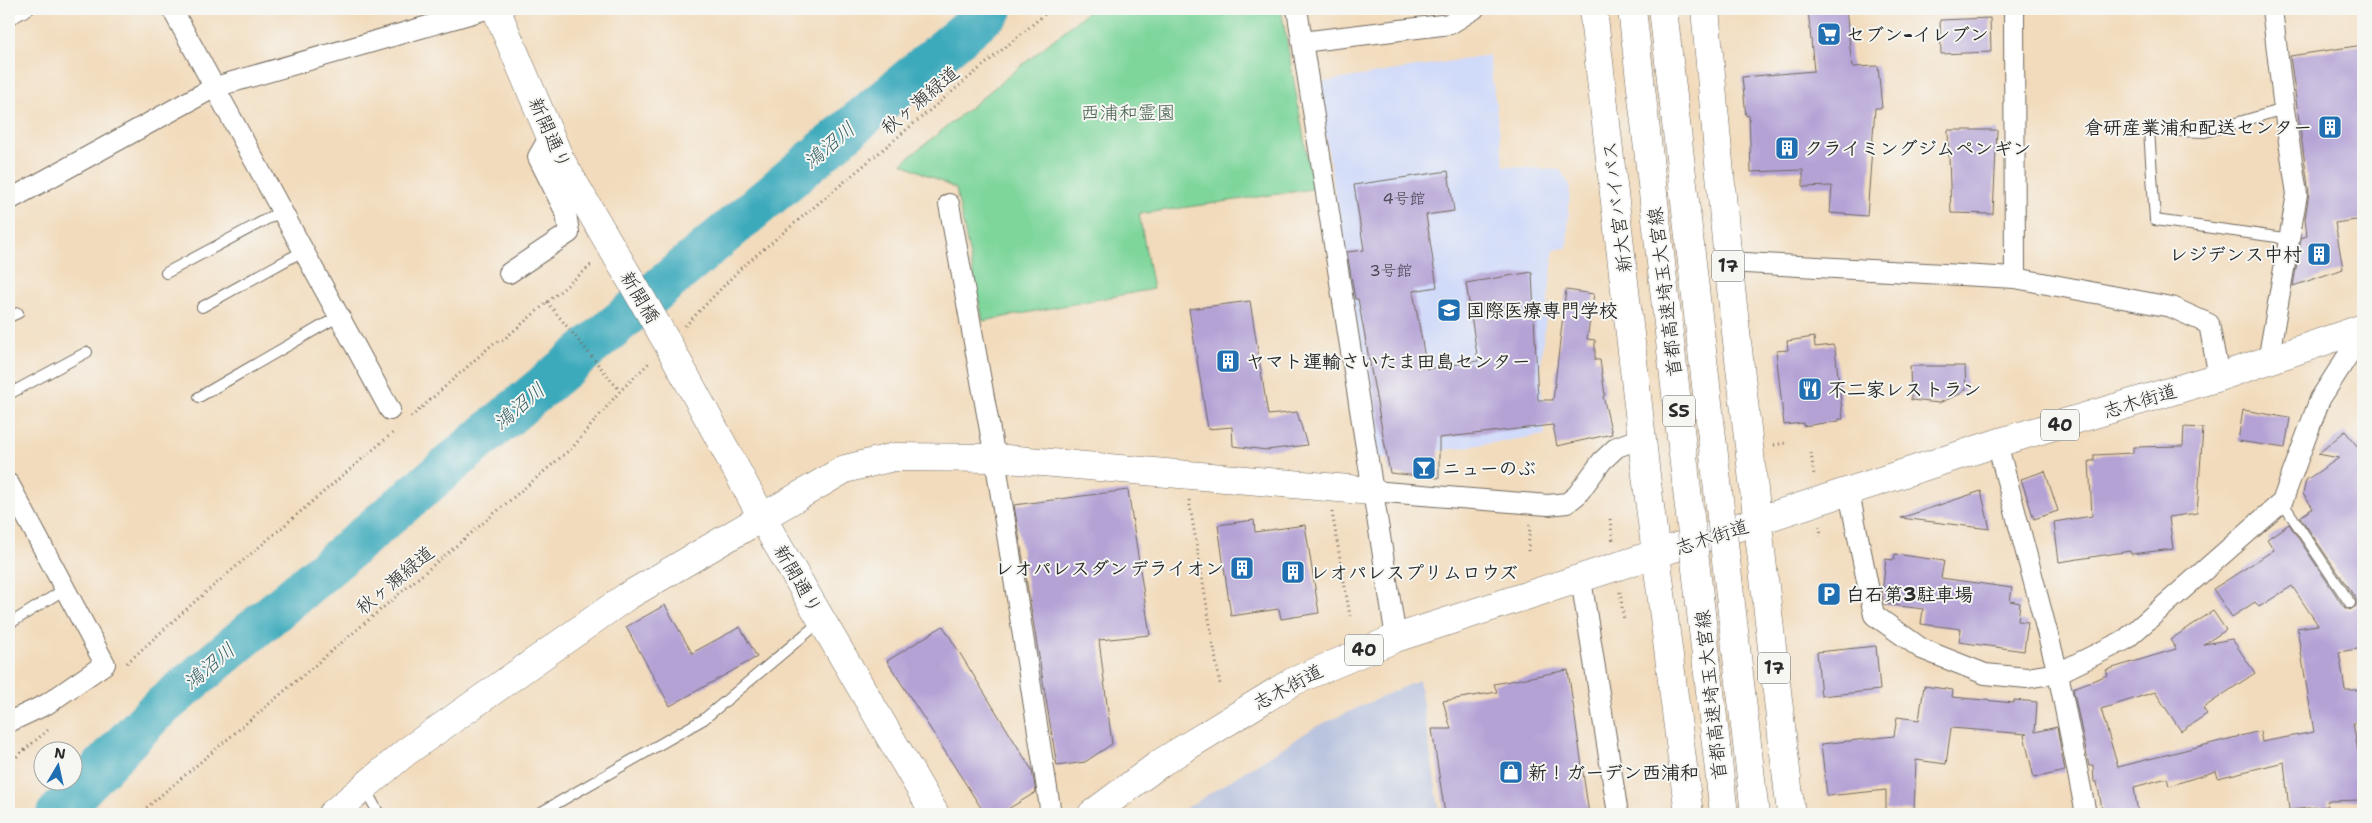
<svg xmlns="http://www.w3.org/2000/svg" width="2372" height="823" viewBox="0 0 2372 823" font-family="'Shantell Sans','Klee One',sans-serif">
<rect width="100%" height="100%" fill="#f6f6f2"/>
<filter id="ink" filterUnits="userSpaceOnUse"><feTurbulence type="fractalNoise" baseFrequency=".02" numOctaves="2"/><feDisplacementMap in="SourceGraphic" scale="10" xChannelSelector="R" yChannelSelector="G"/><feConvolveMatrix kernelMatrix="1 2 1 2 8 2 1 2 1" color-interpolation-filters="sRGB"/></filter>
<filter id="wash" filterUnits="userSpaceOnUse"><feTurbulence type="fractalNoise" baseFrequency=".0096" numOctaves="4" result="noise"/><feDisplacementMap in="SourceGraphic" scale="20" xChannelSelector="R" yChannelSelector="G"/><feGaussianBlur stdDeviation="1.12" result="paint"/><feColorMatrix in="noise" values="0 0 0 0 0 0 0 0 0 0 0 0 0 0 0 0 0 1.4 0 .05"/><feComposite in="paint" operator="in"/></filter>
<g filter="url(#wash)">
<rect width="100%" height="100%" fill="#f2dbbc"/>
<path fill="#d0daf9" d="M 1489,55 L 1504,166 L 1560,170 L 1570,185 L 1567,248 L 1554,249 L 1540,369 L 1545,435 L 1378,460 L 1317,83 Z"/>
<path fill="#bac4de" d="M 1419,680 L 1440,814 L 1177,814 L 1315,727 Z"/>
<path fill="#7ed69b" stroke="#548063" d="M 1091,9 L 1281,9 L 1313,189 L 1139,214 L 1153,289 L 983,321 L 956,189 L 902,163 Z"/>
<g fill="none" stroke-linecap="round" stroke-linejoin="round">
<path stroke="#3daabc" stroke-width="7" d="M 948,24 L 957,37"/>
<path stroke="#3daabc" stroke-width="42" d="M 57,814 L 153,714 L 992,9"/>
</g>
<g id="blocks">
<path fill="#b4a2d5" d="M 1808,9 L 1846,9 L 1852,67 L 1878,66 L 1882,108 L 1875,108 L 1867,216 L 1830,213 L 1832,186 L 1803,187 L 1803,170 L 1751,172 L 1749,115 L 1746,116 L 1742,77 L 1814,71 Z
M 1990,18 L 1991,52 L 1941,54 L 1940,20 Z
M 2363,45 L 2363,219 L 2335,223 L 2343,269 L 2293,286 L 2301,238 L 2307,236 L 2305,219 L 2309,193 L 2290,56 Z
M 1948,130 L 1997,130 L 1993,214 L 1951,213 Z
M 1448,171 L 1454,211 L 1426,215 L 1437,287 L 1413,291 L 1427,369 L 1478,361 L 1466,283 L 1532,272 L 1538,400 L 1553,400 L 1566,290 L 1594,294 L 1587,339 L 1595,340 L 1595,360 L 1600,360 L 1605,395 L 1603,396 L 1612,434 L 1557,446 L 1553,425 L 1439,438 L 1439,478 L 1390,473 L 1358,299 L 1355,299 L 1347,252 L 1364,250 L 1354,185 Z
M 1250,301 L 1268,415 L 1297,412 L 1307,445 L 1267,450 L 1233,446 L 1232,427 L 1208,429 L 1189,309 Z
M 1814,337 L 1815,347 L 1833,345 L 1835,349 L 1843,419 L 1839,419 L 1839,421 L 1803,426 L 1803,423 L 1784,425 L 1776,351 L 1788,350 L 1787,341 Z
M 1910,366 L 1965,366 L 1966,389 L 1960,394 L 1939,403 L 1911,400 Z
M 2243,410 L 2290,418 L 2285,448 L 2238,441 Z
M 2184,427 L 2203,428 L 2197,513 L 2169,517 L 2173,549 L 2131,554 L 2130,551 L 2059,562 L 2054,522 L 2092,516 L 2089,461 L 2094,461 L 2094,455 L 2133,453 L 2133,447 L 2183,446 Z
M 2345,431 L 2357,446 L 2363,442 L 2363,648 L 2339,652 L 2345,690 L 2363,690 L 2363,722 L 2353,723 L 2363,780 L 2363,800 L 2327,801 L 2328,806 L 2289,810 L 2284,762 L 2218,778 L 2216,771 L 2169,786 L 2167,778 L 2134,787 L 2138,814 L 2103,814 L 2097,782 L 2094,782 L 2093,765 L 2089,766 L 2073,688 L 2108,675 L 2106,670 L 2176,649 L 2170,640 L 2213,611 L 2226,630 L 2204,644 L 2232,639 L 2255,673 L 2203,708 L 2207,714 L 2181,731 L 2155,692 L 2101,709 L 2118,767 L 2260,731 L 2262,742 L 2314,732 L 2297,628 L 2318,625 L 2292,586 L 2259,607 L 2255,602 L 2232,617 L 2213,589 L 2274,550 L 2267,539 L 2289,524 L 2344,607 L 2350,610 L 2356,606 L 2356,599 L 2300,517 L 2313,508 L 2303,494 L 2306,480 L 2339,458 L 2318,454 Z
M 2045,471 L 2058,511 L 2034,519 L 2021,479 Z
M 1128,490 L 1150,635 L 1099,640 L 1112,744 L 1085,762 L 1057,766 L 1014,505 Z
M 1981,491 L 1990,529 L 1901,518 Z
M 1254,520 L 1255,532 L 1305,525 L 1319,613 L 1281,619 L 1279,609 L 1231,616 L 1218,525 Z
M 1895,554 L 1944,561 L 1941,578 L 2012,588 L 2010,601 L 2020,603 L 2018,621 L 2028,622 L 2024,651 L 1959,642 L 1961,629 L 1921,624 L 1923,609 L 1884,604 L 1882,594 L 1886,559 L 1894,560 Z
M 665,605 L 692,653 L 740,627 L 757,657 L 670,706 L 626,627 Z
M 943,626 L 1032,770 L 1036,792 L 1000,814 L 985,814 L 887,661 Z
M 1876,646 L 1880,690 L 1821,696 L 1817,652 Z
M 1568,670 L 1589,814 L 1445,814 L 1432,729 L 1451,729 L 1443,701 L 1497,692 L 1494,684 Z
M 1924,686 L 1953,690 L 1952,697 L 2014,703 L 2014,700 L 2037,702 L 2035,732 L 2057,727 L 2065,771 L 2034,778 L 2024,735 L 2027,734 L 1951,728 L 1946,764 L 1916,760 L 1914,811 L 1886,810 L 1886,790 L 1827,796 L 1821,744 L 1894,736 L 1897,717 L 1919,720 Z"/>
</g>
</g>
<g filter="url(#ink)">
<use href="#blocks" fill-opacity="0" stroke="#71695e" stroke-width="1"/>
<g fill="none" stroke-linecap="round" stroke-linejoin="round">
<g stroke="#71695e" stroke-width="12">
<path id="lane" d="M 9,20 L 29,9
M 2284,109 L 2205,132 L 2149,130 L 2155,220 L 2291,239
M 166,273 L 282,211
M 202,307 L 303,251
M 9,317 L 18,313
M 9,394 L 87,352
M 199,397 L 339,316
M 2282,502 L 2350,603
M 9,624 L 65,589
M 364,787 L 379,814
M 538,814 L 704,719 L 821,621"/>
</g>
<g stroke="#71695e" stroke-width="22">
<path id="street" d="M 172,9 L 390,410
M 1297,9 L 1396,638
M 2014,9 L 2015,278
M 1302,42 L 1450,24 L 1474,9
M 9,200 L 215,87 L 487,9
M 949,204 L 995,458 L 1051,814
M 1728,262 L 2015,278 L 2171,307 L 2209,324 L 2219,377
M 509,273 L 569,233 L 566,213 L 538,157 L 550,136
M 2268,361 L 2297,194 L 2284,109 L 2272,9
M 1997,443 L 2058,673 L 2086,814
M 9,484 L 105,664 L 47,704 L 9,722
M 1372,491 L 1548,505 L 1567,503 L 1577,495 L 1602,461 L 1617,447 L 1644,437
M 1849,493 L 1874,615 L 1922,649 L 1985,674 L 2027,678 L 2058,673 L 2125,640 L 2282,502 L 2320,399 L 2363,332
M 1581,579 L 1618,814"/>
</g>
<g stroke="#71695e" stroke-width="29">
<path id="secondary" d="M 496,9 L 560,159 L 668,344 L 773,537 L 935,814
M 332,814 L 406,752 L 626,597 L 845,469 L 894,457 L 995,458 L 1372,491"/>
</g>
<g stroke="#71695e" stroke-width="29">
<path id="primary" d="M 1092,814 L 1162,762 L 1292,682 L 1396,638 L 1997,443 L 2219,377 L 2363,328"/>
</g>
<g stroke="#71695e" stroke-width="29">
<path id="highway" d="M 1593,9 L 1646,475 L 1689,814
M 1705,9 L 1728,262 L 1791,814"/>
</g>
<path stroke="#71695e" stroke-width="3" stroke-dasharray="1 4" stroke-linecap="butt" d="M 547,302 L 620,391
M 685,326 L 741,268 L 1051,9
M 411,417 L 495,342 L 503,340 L 590,266 L 593,266
M 1774,445 L 1786,443
M 1811,453 L 1814,475
M 1189,500 L 1220,684
M 1332,512 L 1350,616
M 1610,519 L 1613,541
M 1820,526 L 1821,536
M 1528,551 L 1530,525
M 1620,592 L 1624,621
M 127,663 L 191,605 L 395,431
M 9,763 L 48,730
M 139,814 L 573,447 L 620,391 L 650,362"/>
<use href="#lane" stroke="#fff" stroke-width="10"/>
<use href="#street" stroke="#fff" stroke-width="20"/>
<use href="#secondary" stroke="#fff" stroke-width="28"/>
<use href="#primary" stroke="#fff" stroke-width="28"/>
<use href="#highway" stroke="#fff" stroke-width="28"/>
<g stroke="#71695e" stroke-width="29" stroke-linecap="butt">
<path id="highway-bridge" d="M 1632,9 L 1724,814
M 1663,9 L 1755,814"/>
</g>
<use href="#highway-bridge" stroke="#fff" stroke-width="28"/>
</g>
</g>
<defs>
<g id="supermarket-square" transform="scale(1.25)"><rect x="-9" y="-9" width="18" height="18" rx="4" fill="#1f6fb2" stroke="#f6f6f2"/><path d="M-6-5.5h2.5l.6 2H6L4.5 2H-2.5L-4.4-4H-6ZM-1.5 3.2a1.3 1.3 0 1 0 .1 0ZM3 3.2a1.3 1.3 0 1 0 .1 0Z" fill="#fff"/></g>
<g id="building-square" transform="scale(1.25)"><rect x="-9" y="-9" width="18" height="18" rx="4" fill="#1f6fb2" stroke="#f6f6f2"/><path d="M-4-6H4V6H1V3H-1V6H-4ZM-2.5-4.3h1.7v1.8h-1.7ZM.8-4.3h1.7v1.8H.8ZM-2.5-1h1.7V.8h-1.7ZM.8-1h1.7V.8H.8Z" fill="#fff"/></g>
<g id="university-square" transform="scale(1.25)"><rect x="-9" y="-9" width="18" height="18" rx="4" fill="#1f6fb2" stroke="#f6f6f2"/><path d="M0-5L7-2L0 1L-7-2ZM-4 1L0 2.5L4 1V4Q0 6-4 4Z" fill="#fff"/></g>
<g id="restaurant-square" transform="scale(1.25)"><rect x="-9" y="-9" width="18" height="18" rx="4" fill="#1f6fb2" stroke="#f6f6f2"/><path d="M-5-6h1v4h1v-4h1v4h1v-4h1v5L-1.5 .5V6h-2V.5L-5-1ZM5-6V6H3V1.5H1.5Q1.5-4 5-6Z" fill="#fff"/></g>
<g id="bar-square" transform="scale(1.25)"><rect x="-9" y="-9" width="18" height="18" rx="4" fill="#1f6fb2" stroke="#f6f6f2"/><path d="M-6-5H6L.8 .8V4.5H3.5V6h-7V4.5H-.8V.8Z" fill="#fff"/></g>
<g id="parking-square" transform="scale(1.25)"><rect x="-9" y="-9" width="18" height="18" rx="4" fill="#1f6fb2" stroke="#f6f6f2"/><path d="M-3.5-5.5H1a3.5 3.5 0 0 1 0 7H-1V5.5H-3.5ZM-1-3.4V-.6H.8a1.4 1.4 0 0 0 0-2.8Z" fill="#fff"/></g>
<g id="shop-square" transform="scale(1.25)"><rect x="-9" y="-9" width="18" height="18" rx="4" fill="#1f6fb2" stroke="#f6f6f2"/><path d="M-5-2.5h2.3a2.7 3.5 0 0 1 5.4 0H5L5.5 6h-11ZM-1.5-2.5h3a1.5 2.3 0 0 0-3 0Z" fill="#fff"/></g>
</defs>
<g fill-rule="evenodd">
<use href="#supermarket-square" x="1829" y="34"/>
<use href="#building-square" x="2330" y="127"/>
<use href="#building-square" x="1787" y="148"/>
<use href="#building-square" x="2319" y="254"/>
<use href="#university-square" x="1449" y="310"/>
<use href="#building-square" x="1228" y="361"/>
<use href="#restaurant-square" x="1810" y="389"/>
<use href="#bar-square" x="1424" y="468"/>
<use href="#building-square" x="1242" y="568"/>
<use href="#building-square" x="1293" y="572"/>
<use href="#parking-square" x="1829" y="594"/>
<use href="#shop-square" x="1511" y="772"/>
</g>
<g text-anchor="middle" dominant-baseline="central" stroke-width="4" stroke-linejoin="round" paint-order="stroke">
<g font-size="16" fill="#4d4956">
<text x="1404" y="198">4号館</text>
<text x="1391" y="270">3号館</text>
</g>
<g fill="#f6f6f2" stroke="#686867" stroke-width="1">
<rect x="1712" y="250.5" width="32" height="31" rx="4"/>
<rect x="1663" y="395.5" width="32" height="31" rx="4"/>
<rect x="2041" y="409.5" width="38" height="31" rx="4"/>
<rect x="1345" y="634.5" width="38" height="31" rx="4"/>
<rect x="1758" y="652.5" width="32" height="31" rx="4"/>
</g>
<g font-size="18" font-weight="bold" fill="#2b2b2b">
<text x="1728" y="266">17</text>
<text x="1679" y="411">S5</text>
<text x="2060" y="425">40</text>
<text x="1364" y="650">40</text>
<text x="1774" y="668">17</text>
</g>
<g font-size="19" font-weight="bold" fill="#2b2b2b" stroke="#f6f6f2" text-anchor="start">
<text x="1846" y="34">セブン-イレブン</text>
<text x="2312" y="127" text-anchor="end">倉研産業浦和配送センター</text>
<text x="1804" y="148">クライミングジムペンギン</text>
<text x="2302" y="254" text-anchor="end">レジデンス中村</text>
<text x="1466" y="310">国際医療専門学校</text>
<text x="1246" y="361">ヤマト運輸さいたま田島センター</text>
<text x="1828" y="389">不二家レストラン</text>
<text x="1442" y="468">ニューのぶ</text>
<text x="1224" y="568" text-anchor="end">レオパレスダンデライオン</text>
<text x="1310" y="572">レオパレスプリムロウズ</text>
<text x="1846" y="594">白石第3駐車場</text>
<text x="1528" y="772">新！ガーデン西浦和</text>
</g>
<g font-size="19" fill="#2b2b2b" stroke="#f6f6f2">
<text transform="translate(920 100) rotate(-40)">秋ヶ瀬緑道</text>
<text transform="translate(550 133) rotate(66)">新開通り</text>
<text transform="translate(1617 207) rotate(-97)">新大宮バイパス</text>
<text transform="translate(1665 292) rotate(-97)">首都高速埼玉大宮線</text>
<text transform="translate(640 297) rotate(59)">新開橋</text>
<text transform="translate(2140 401) rotate(-17)">志木街道</text>
<text transform="translate(1712 537) rotate(-18)">志木街道</text>
<text transform="translate(798 579) rotate(60)">新開通り</text>
<text transform="translate(395 580) rotate(-40)">秋ヶ瀬緑道</text>
<text transform="translate(1288 687) rotate(-28)">志木街道</text>
<text transform="translate(1711 695) rotate(-96)">首都高速埼玉大宮線</text>
</g>
<g font-size="19" fill="#445e4d" stroke="#f6f6f2">
<text x="1128" y="112">西浦和霊園</text>
</g>
<g font-size="20" font-style="italic" fill="#325e65" stroke="#f6f6f2">
<text transform="translate(829 145) rotate(-40)">鴻沼川</text>
<text transform="translate(519 406) rotate(-40)">鴻沼川</text>
<text transform="translate(209 666) rotate(-40)">鴻沼川</text>
</g>
</g>
<rect width="2372" height="823" fill="none" stroke="#f6f6f2" stroke-width="30"/>
<g transform="translate(58 766) rotate(9)"><circle r="24" fill="#f6f6f2" stroke="#a5a5a2"/>
<path d="M0-4L9 19L0 12L-9 19Z" fill="#1f6fb2"/>
<text y="-8" font-size="14" font-weight="bold" text-anchor="middle" fill="#2b2b2b">N</text>
</g>
</svg>
